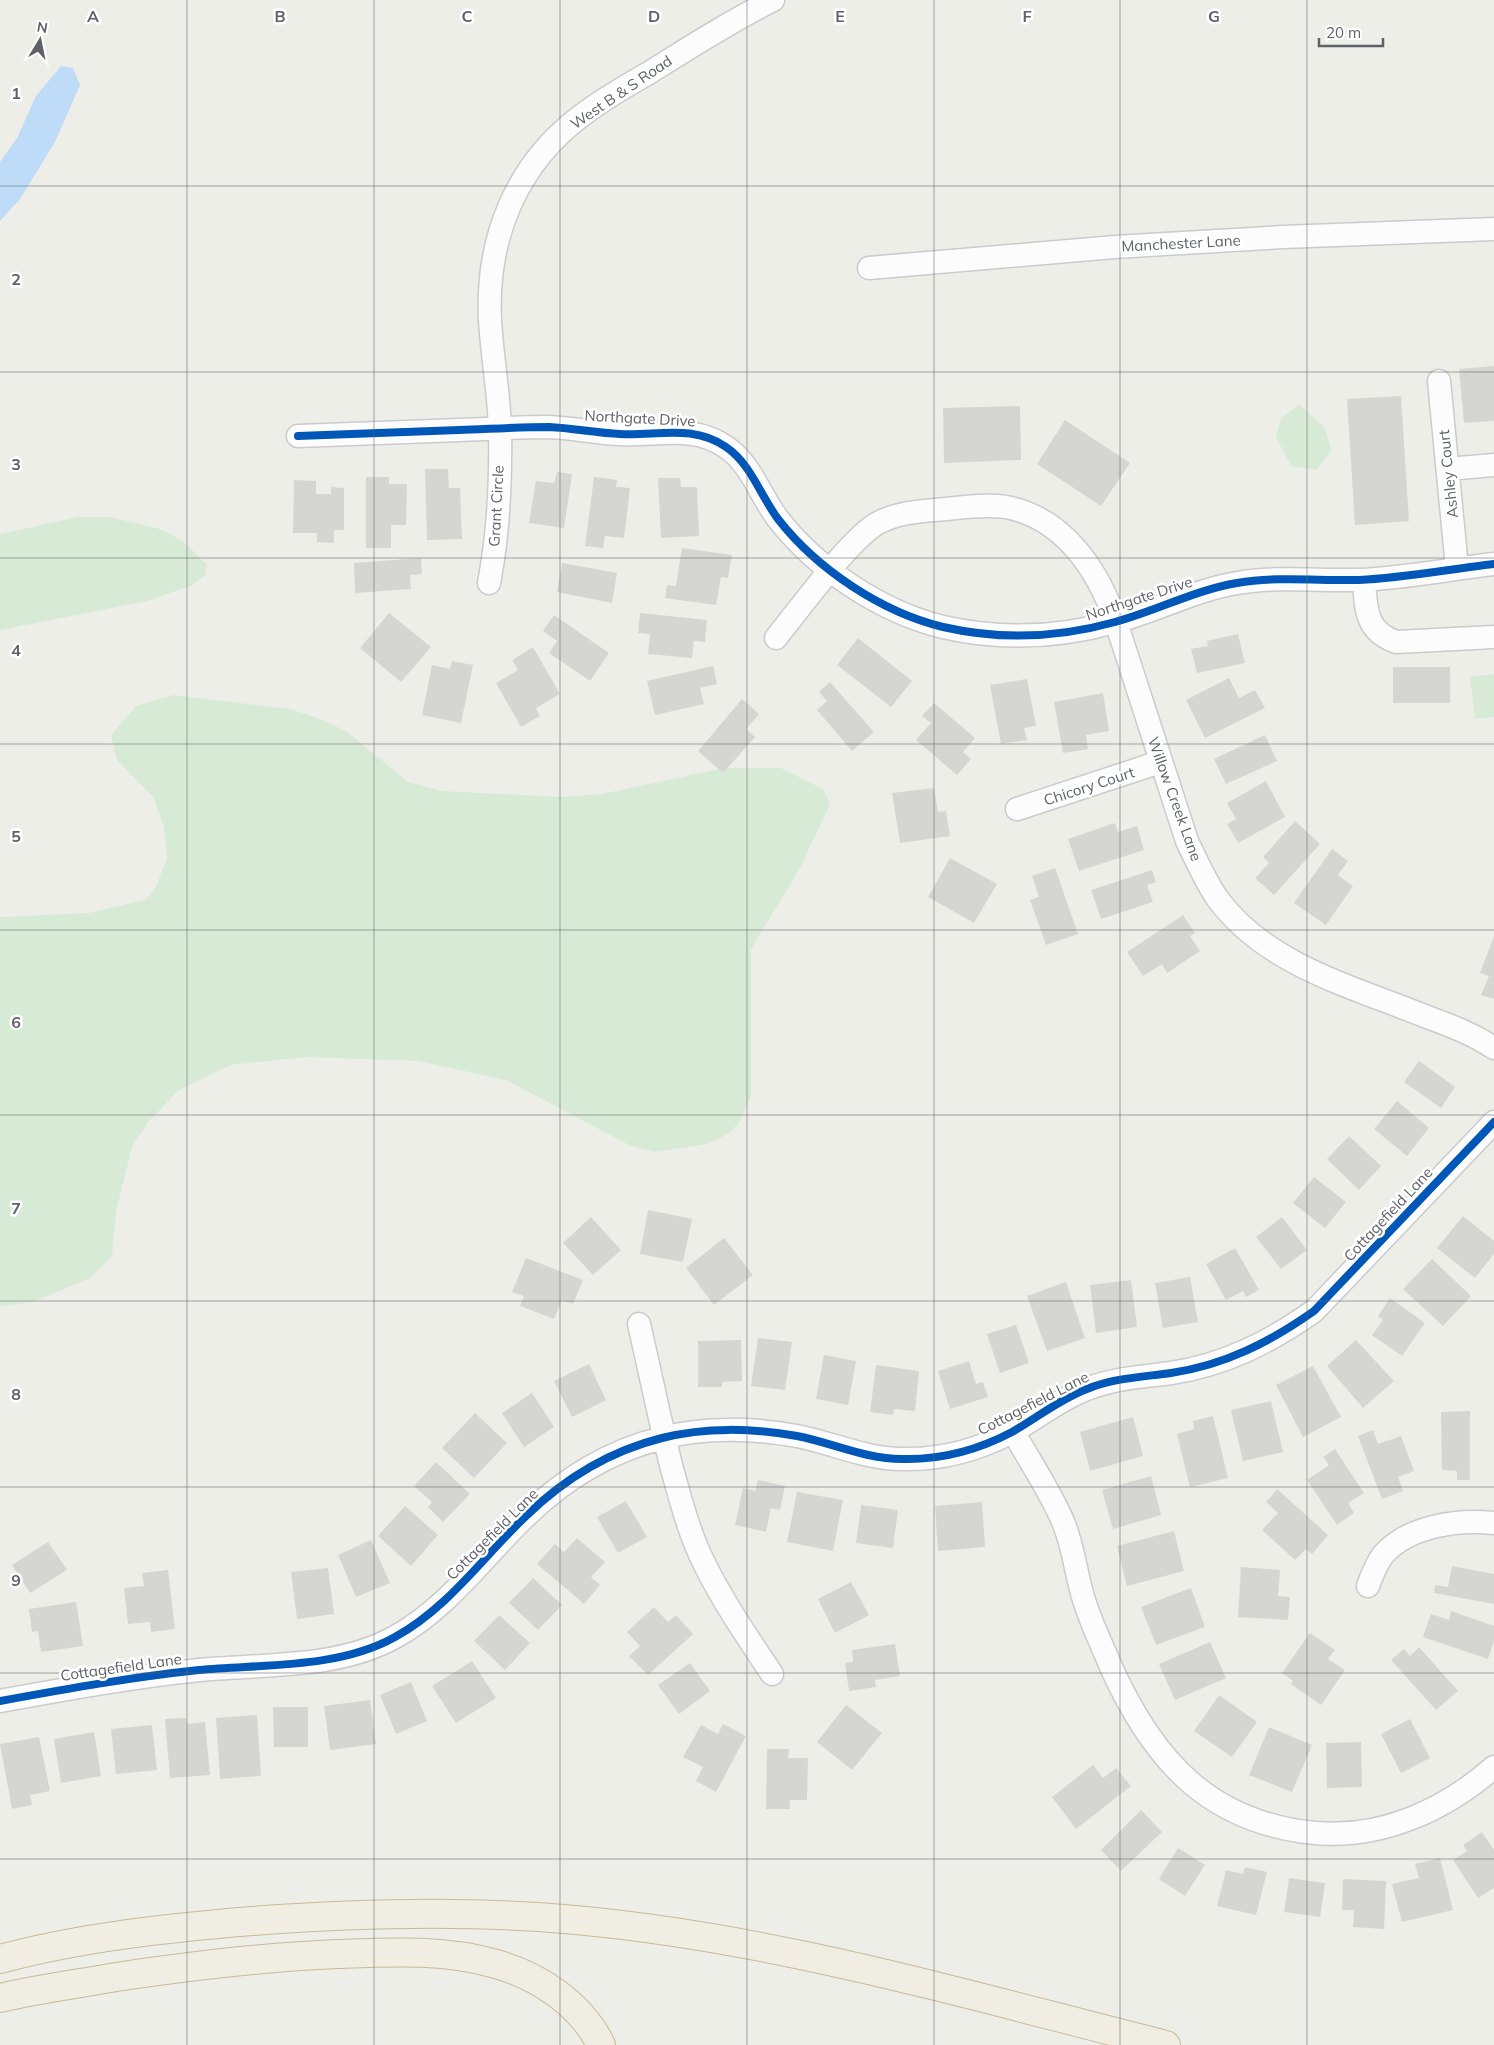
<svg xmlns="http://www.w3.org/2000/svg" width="1494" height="2045" viewBox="0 0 1494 2045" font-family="Mulish,sans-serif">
<rect width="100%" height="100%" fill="#eeeee9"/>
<path fill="#d7ead6" d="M 1299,404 L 1325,428 L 1331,451 L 1316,470 L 1291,466 L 1276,437 L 1281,419 Z
M 78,517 L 110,517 L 160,529 L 183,541 L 207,565 L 205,575 L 193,585 L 147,601 L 0,630 L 0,534 Z
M 1494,674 L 1494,717 L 1475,719 L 1470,677 Z
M 174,695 L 290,709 L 320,719 L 346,731 L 408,782 L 442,791 L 562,797 L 602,794 L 724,768 L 781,768 L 823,789 L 830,804 L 799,870 L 751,949 L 751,1096 L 740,1122 L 728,1134 L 707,1144 L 656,1152 L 631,1146 L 506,1080 L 418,1061 L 306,1057 L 231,1065 L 179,1090 L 148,1122 L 132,1147 L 116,1211 L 112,1256 L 90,1278 L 33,1302 L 0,1306 L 0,917 L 88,913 L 145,900 L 155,889 L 167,858 L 164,827 L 154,798 L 117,760 L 111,735 L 136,706 Z"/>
<path fill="#bedcf8" d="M 61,66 L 73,68 L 80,85 L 55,142 L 20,199 L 0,221 L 0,162 L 17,138 L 36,96 Z"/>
<path fill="#d5d5d2" d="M 1494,366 L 1494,421 L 1464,423 L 1459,369 Z
M 1401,396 L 1409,521 L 1355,525 L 1347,399 Z
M 1020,406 L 1021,460 L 944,463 L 943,408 Z
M 1065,420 L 1130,463 L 1101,506 L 1037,464 Z
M 425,469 L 448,469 L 449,488 L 460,488 L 462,539 L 427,540 Z
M 557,472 L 572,474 L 564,528 L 529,523 L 536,481 L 554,483 Z
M 366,477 L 389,477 L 389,484 L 407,484 L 406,525 L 391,525 L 391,548 L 366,548 Z
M 594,477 L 617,480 L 616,487 L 630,488 L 624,538 L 605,536 L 603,548 L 585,546 Z
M 658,478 L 680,478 L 681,487 L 697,487 L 699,536 L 661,538 Z
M 294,480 L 316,481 L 316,494 L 331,494 L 331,487 L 344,488 L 344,530 L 334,530 L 334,543 L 317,542 L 317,533 L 293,533 Z
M 682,548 L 732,555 L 728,578 L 721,577 L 716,605 L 665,598 L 667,585 L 676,586 Z
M 421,558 L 422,574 L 410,575 L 411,589 L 355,593 L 354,563 Z
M 562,563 L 617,573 L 612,603 L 557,592 Z
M 389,613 L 431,647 L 401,682 L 360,648 Z
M 640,613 L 707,620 L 705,642 L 694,641 L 692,658 L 648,654 L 650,634 L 638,633 Z
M 554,615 L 609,653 L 590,681 L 549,653 L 557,641 L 543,631 Z
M 1238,634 L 1245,663 L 1197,673 L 1191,649 L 1208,646 L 1207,641 Z
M 858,638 L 912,681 L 891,707 L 837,665 Z
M 533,647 L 560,694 L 536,708 L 540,716 L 521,727 L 496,683 L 518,670 L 512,660 Z
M 452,661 L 473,665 L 461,723 L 422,715 L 432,665 L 450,669 Z
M 713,666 L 717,684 L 700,688 L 704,704 L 655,715 L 647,681 Z
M 1393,667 L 1450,667 L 1450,703 L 1393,703 Z
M 1229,678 L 1239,698 L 1255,690 L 1265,708 L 1205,738 L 1186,700 Z
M 1027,679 L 1036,726 L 1024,728 L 1027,740 L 1001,744 L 990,685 Z
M 830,682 L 874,732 L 852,751 L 817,710 L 827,701 L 819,692 Z
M 1103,693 L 1109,731 L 1086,735 L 1088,749 L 1063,753 L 1054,702 Z
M 742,699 L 759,714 L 746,729 L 755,737 L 723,773 L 698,751 Z
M 934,703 L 975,738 L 963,752 L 971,759 L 957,775 L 916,740 L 931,723 L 922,716 Z
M 1265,735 L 1277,761 L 1226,784 L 1214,759 Z
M 1266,781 L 1285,817 L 1238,843 L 1227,824 L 1236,819 L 1227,803 Z
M 934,788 L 938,812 L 946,811 L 950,836 L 900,843 L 892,793 Z
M 1295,821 L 1320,844 L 1274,895 L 1255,878 L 1269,863 L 1263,857 Z
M 1115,823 L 1118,832 L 1137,826 L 1144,850 L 1079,871 L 1068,839 Z
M 1332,849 L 1348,861 L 1338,875 L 1353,886 L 1326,925 L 1294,903 Z
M 950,858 L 997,884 L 974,923 L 928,897 Z
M 1055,868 L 1078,934 L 1046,945 L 1030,900 L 1039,897 L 1032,876 Z
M 1152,870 L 1156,882 L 1147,885 L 1153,902 L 1101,919 L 1091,890 Z
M 1183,915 L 1195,933 L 1190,936 L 1200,951 L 1167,973 L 1162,964 L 1143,976 L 1127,952 Z
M 1494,936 L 1494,999 L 1481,995 L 1489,976 L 1480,973 Z
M 1419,1061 L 1455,1087 L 1441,1108 L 1404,1082 Z
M 1397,1101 L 1429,1128 L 1407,1156 L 1374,1129 Z
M 1349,1136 L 1381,1166 L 1359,1190 L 1327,1159 Z
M 1314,1177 L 1346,1202 L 1325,1228 L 1293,1203 Z
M 648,1210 L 692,1219 L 683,1262 L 640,1254 Z
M 1463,1216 L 1494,1241 L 1494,1254 L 1475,1278 L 1437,1248 Z
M 591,1217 L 621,1250 L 593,1275 L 563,1243 Z
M 1282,1217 L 1307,1250 L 1281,1269 L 1256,1237 Z
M 724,1238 L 753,1275 L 714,1305 L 686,1268 Z
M 1235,1248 L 1259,1290 L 1246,1297 L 1243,1291 L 1226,1300 L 1206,1264 Z
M 526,1258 L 583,1280 L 573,1304 L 562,1300 L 554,1319 L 520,1306 L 524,1296 L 512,1292 Z
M 1432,1259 L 1471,1296 L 1443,1326 L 1403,1289 Z
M 1190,1277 L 1198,1322 L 1163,1328 L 1155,1283 Z
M 1131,1280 L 1137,1327 L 1096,1333 L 1090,1285 Z
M 1066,1282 L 1085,1338 L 1047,1351 L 1027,1296 Z
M 1390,1298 L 1425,1323 L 1402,1356 L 1372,1335 L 1383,1320 L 1378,1316 Z
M 1016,1325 L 1029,1363 L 1000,1373 L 987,1334 Z
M 758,1338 L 792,1342 L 785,1390 L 751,1386 Z
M 741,1340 L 742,1381 L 722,1382 L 722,1387 L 698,1387 L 698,1341 Z
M 1356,1340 L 1394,1381 L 1363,1408 L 1327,1366 Z
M 824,1355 L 856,1361 L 848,1405 L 816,1399 Z
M 969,1361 L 976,1384 L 983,1382 L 988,1397 L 950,1409 L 938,1371 Z
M 589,1364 L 606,1400 L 572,1417 L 554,1381 Z
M 876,1365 L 919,1371 L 915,1411 L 894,1409 L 893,1415 L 870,1412 Z
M 1313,1366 L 1341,1417 L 1303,1437 L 1276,1385 Z
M 532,1393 L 554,1427 L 524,1447 L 502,1413 Z
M 1271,1401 L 1283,1452 L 1243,1461 L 1231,1410 Z
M 1470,1411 L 1470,1480 L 1457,1480 L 1457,1471 L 1442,1470 L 1441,1412 Z
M 475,1413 L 507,1443 L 474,1478 L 442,1448 Z
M 1213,1416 L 1228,1478 L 1190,1487 L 1177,1434 L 1194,1429 L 1193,1421 Z
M 1133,1417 L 1143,1456 L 1090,1471 L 1080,1432 Z
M 1373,1430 L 1378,1444 L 1401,1436 L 1414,1471 L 1398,1477 L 1403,1491 L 1382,1499 L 1358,1436 Z
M 1335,1449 L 1364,1493 L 1348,1503 L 1354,1513 L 1337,1525 L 1307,1480 L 1329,1465 L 1323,1457 Z
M 436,1462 L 470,1494 L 443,1522 L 428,1507 L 432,1502 L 414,1486 Z
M 1151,1476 L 1161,1515 L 1113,1529 L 1102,1490 Z
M 758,1480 L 785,1486 L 780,1510 L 771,1508 L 766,1532 L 735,1525 L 743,1488 L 755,1491 Z
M 1277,1489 L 1328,1535 L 1312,1554 L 1306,1549 L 1295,1560 L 1262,1530 L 1278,1513 L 1266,1502 Z
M 797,1492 L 843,1500 L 833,1551 L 787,1542 Z
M 626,1501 L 647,1537 L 618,1553 L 597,1517 Z
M 982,1502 L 985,1547 L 938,1551 L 935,1506 Z
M 861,1505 L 898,1510 L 893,1548 L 856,1543 Z
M 405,1506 L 438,1535 L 411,1566 L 378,1536 Z
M 1174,1531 L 1184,1571 L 1127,1586 L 1117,1546 Z
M 577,1538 L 605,1562 L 591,1577 L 600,1585 L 584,1604 L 537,1564 L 555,1544 L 564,1552 Z
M 371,1540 L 390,1583 L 356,1597 L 338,1555 Z
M 48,1542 L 67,1570 L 30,1593 L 12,1565 Z
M 1452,1566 L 1494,1574 L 1494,1604 L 1434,1593 L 1435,1585 L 1448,1587 Z
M 1241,1567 L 1280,1570 L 1278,1596 L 1290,1597 L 1288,1620 L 1238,1617 Z
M 328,1568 L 334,1614 L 297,1619 L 291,1572 Z
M 168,1570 L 175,1629 L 151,1632 L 150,1622 L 128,1624 L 124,1588 L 144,1586 L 142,1573 Z
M 533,1578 L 562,1605 L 538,1630 L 509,1603 Z
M 851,1582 L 869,1615 L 835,1633 L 818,1599 Z
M 1191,1588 L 1205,1627 L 1156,1645 L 1141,1607 Z
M 76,1602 L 83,1646 L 41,1652 L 38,1631 L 32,1632 L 29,1609 Z
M 654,1607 L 668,1622 L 676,1615 L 693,1634 L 648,1675 L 629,1656 L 640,1646 L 627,1632 Z
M 1451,1611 L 1494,1626 L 1494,1641 L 1488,1659 L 1423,1637 L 1431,1614 L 1449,1620 Z
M 499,1615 L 530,1643 L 505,1670 L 474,1641 Z
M 1310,1633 L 1335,1650 L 1328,1659 L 1345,1670 L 1321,1705 L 1291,1684 L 1293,1681 L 1282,1673 Z
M 1210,1642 L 1226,1678 L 1175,1700 L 1159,1664 Z
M 895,1644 L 900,1676 L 875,1680 L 876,1687 L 849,1691 L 845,1663 L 853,1662 L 852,1650 Z
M 1419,1647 L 1458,1691 L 1436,1710 L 1391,1660 L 1404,1649 L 1410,1656 Z
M 472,1661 L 496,1698 L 456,1723 L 432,1686 Z
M 690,1663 L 710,1691 L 679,1714 L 658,1685 Z
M 411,1682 L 427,1721 L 396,1734 L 380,1695 Z
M 1219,1695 L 1257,1722 L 1232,1757 L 1194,1731 Z
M 370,1700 L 376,1744 L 330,1750 L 324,1706 Z
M 846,1705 L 882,1733 L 852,1770 L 817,1742 Z
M 273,1707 L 308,1707 L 308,1747 L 274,1747 Z
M 257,1715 L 261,1776 L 220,1779 L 216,1718 Z
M 186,1718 L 187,1724 L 205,1722 L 210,1775 L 170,1778 L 165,1719 Z
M 1410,1719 L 1430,1758 L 1401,1773 L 1381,1734 Z
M 723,1724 L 746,1736 L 716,1792 L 696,1781 L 703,1767 L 683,1757 L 701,1725 L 718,1734 Z
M 152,1725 L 157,1770 L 116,1774 L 111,1729 Z
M 1269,1727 L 1312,1745 L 1292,1792 L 1249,1775 Z
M 94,1732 L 101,1776 L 61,1783 L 54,1739 Z
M 39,1737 L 50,1791 L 30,1795 L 32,1805 L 12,1809 L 0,1744 Z
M 1361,1742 L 1362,1787 L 1327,1788 L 1326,1743 Z
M 767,1749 L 789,1749 L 788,1758 L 808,1758 L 807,1800 L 790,1800 L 790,1809 L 766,1809 Z
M 1093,1765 L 1103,1778 L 1116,1768 L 1131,1786 L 1076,1829 L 1052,1797 Z
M 1141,1810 L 1162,1832 L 1121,1871 L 1101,1850 Z
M 1482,1832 L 1494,1850 L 1494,1888 L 1478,1898 L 1453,1860 L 1467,1851 L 1463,1845 Z
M 1178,1848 L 1205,1865 L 1185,1896 L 1159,1879 Z
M 1440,1858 L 1453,1910 L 1402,1922 L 1392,1884 L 1419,1878 L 1415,1864 Z
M 1245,1867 L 1267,1872 L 1256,1915 L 1217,1906 L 1226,1870 L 1243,1874 Z
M 1289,1878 L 1325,1883 L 1320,1917 L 1284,1912 Z
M 1343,1879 L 1386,1881 L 1384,1929 L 1353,1927 L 1354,1910 L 1342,1910 Z"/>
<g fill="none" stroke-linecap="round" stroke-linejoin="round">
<g stroke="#cbcbcb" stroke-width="25">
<path id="minor" d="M 869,268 L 1115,247 L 1283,237 L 1494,229
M 1439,381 L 1457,568
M 298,436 C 352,434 405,432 459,430 C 489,429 519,427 549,427 C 573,428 596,433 620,434 C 657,436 693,424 726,447 C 751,464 760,495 778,519 C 817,569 881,612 943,627 C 1000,640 1058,638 1115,622 C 1156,611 1195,590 1237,583 C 1278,576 1319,581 1359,580 C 1404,578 1450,569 1494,564
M 1448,469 L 1494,465
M 1364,580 C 1366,608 1365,631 1396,642 L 1494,637
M 489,583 C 498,536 501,478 500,429 C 499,393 492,356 490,320 C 486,237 517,162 585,113 C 606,97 630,84 652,71 C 692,46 731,21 773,0
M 776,638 C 797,611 818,584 840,558 C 851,546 862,533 876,524 C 897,512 921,511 946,509 C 965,507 986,504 1006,507 C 1064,518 1098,570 1116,622 L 1187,841 C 1196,860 1205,880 1217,898 C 1265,964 1350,986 1422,1015 C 1446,1024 1472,1033 1494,1048
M 1017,809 L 1160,762
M 639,1324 C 650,1372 660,1421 672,1469 C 681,1501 689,1533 704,1563 C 723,1602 748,1638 772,1674
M 1013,1431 C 1030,1462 1051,1492 1064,1524 C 1074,1549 1076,1575 1084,1600 C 1091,1623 1102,1645 1111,1667 C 1153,1760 1209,1823 1315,1833 C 1382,1839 1445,1810 1494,1767
M 1368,1586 C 1372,1575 1376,1564 1383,1555 C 1408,1526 1458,1519 1494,1523
M 0,1701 C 66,1689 132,1677 199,1670 C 262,1664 338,1669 395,1637 C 448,1608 483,1557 526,1516 C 564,1479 610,1451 662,1438 C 704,1427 754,1428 797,1436 C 833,1443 865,1459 902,1459 C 940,1460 978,1450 1012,1432 C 1037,1418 1060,1399 1087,1389 C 1114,1378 1142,1377 1171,1373 C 1225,1365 1270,1342 1314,1311 L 1494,1122"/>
</g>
<g stroke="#c6ba95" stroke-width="30">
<path id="highway" d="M 0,1959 C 82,1937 168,1928 252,1921 C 347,1914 443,1911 538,1917 C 752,1931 959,1993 1166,2045
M 0,1998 C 38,1989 77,1984 116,1977 C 190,1966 263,1957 338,1954 C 391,1952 445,1949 496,1964 C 539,1976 582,2005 601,2045"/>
</g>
<use href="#minor" stroke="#fcfcfc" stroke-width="22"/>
<use href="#highway" stroke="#f0ede2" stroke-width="28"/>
<g stroke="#fff" stroke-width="11">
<path id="cycleway" d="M 298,436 C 352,434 405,432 459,430 C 489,429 519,427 549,427 C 573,428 596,433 620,434 C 657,436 693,424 726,447 C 751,464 760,495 778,519 C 817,569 881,612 943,627 C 1000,640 1058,638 1115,622 C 1156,611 1195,590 1237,583 C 1278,576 1319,581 1359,580 C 1404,578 1450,569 1494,564
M 0,1701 C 66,1689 132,1677 199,1670 C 262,1664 338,1669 395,1637 C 448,1608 483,1557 526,1516 C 564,1479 610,1451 662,1438 C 704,1427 754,1428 797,1436 C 833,1443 865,1459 902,1459 C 940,1460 978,1450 1012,1432 C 1037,1418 1060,1399 1087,1389 C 1114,1378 1142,1377 1171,1373 C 1225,1365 1270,1342 1314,1311 L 1494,1122"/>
</g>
<use href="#cycleway" stroke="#0057b8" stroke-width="8"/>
</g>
<path fill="none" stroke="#5e6267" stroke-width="1" stroke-opacity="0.55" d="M 187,0 L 187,2045M 374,0 L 374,2045M 560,0 L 560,2045M 747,0 L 747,2045M 934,0 L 934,2045M 1120,0 L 1120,2045M 1307,0 L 1307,2045M 0,186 L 1494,186M 0,372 L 1494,372M 0,558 L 1494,558M 0,744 L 1494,744M 0,930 L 1494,930M 0,1115 L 1494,1115M 0,1301 L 1494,1301M 0,1487 L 1494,1487M 0,1673 L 1494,1673M 0,1859 L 1494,1859"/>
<g text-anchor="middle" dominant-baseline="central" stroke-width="5" stroke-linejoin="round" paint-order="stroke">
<g font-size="15" fill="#5e6267" stroke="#fff">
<text transform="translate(621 92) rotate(-34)">West B &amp; S Road</text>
<text transform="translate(1181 243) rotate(-3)">Manchester Lane</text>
<text transform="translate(640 418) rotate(3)">Northgate Drive</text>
<text transform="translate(1448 474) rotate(-96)">Ashley Court</text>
<text transform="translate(496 506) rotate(-87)">Grant Circle</text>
<text transform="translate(1139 598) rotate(-18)">Northgate Drive</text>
<text transform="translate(1089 786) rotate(-18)">Chicory Court</text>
<text transform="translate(1175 799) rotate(70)">Willow Creek Lane</text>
<text transform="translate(1388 1214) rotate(-47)">Cottagefield Lane</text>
<text transform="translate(1033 1403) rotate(-27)">Cottagefield Lane</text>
<text transform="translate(492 1534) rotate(-45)">Cottagefield Lane</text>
<text transform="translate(121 1667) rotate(-8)">Cottagefield Lane</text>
</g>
</g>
<g font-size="16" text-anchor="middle" font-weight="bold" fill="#5e6267" stroke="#fff" stroke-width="5" stroke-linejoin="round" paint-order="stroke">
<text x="93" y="22">A</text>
<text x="280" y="22">B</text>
<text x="467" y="22">C</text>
<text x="654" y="22">D</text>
<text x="840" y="22">E</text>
<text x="1027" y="22">F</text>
<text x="1214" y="22">G</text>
<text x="16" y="99">1</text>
<text x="16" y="285">2</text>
<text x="16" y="470">3</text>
<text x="16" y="656">4</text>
<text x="16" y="842">5</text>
<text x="16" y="1028">6</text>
<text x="16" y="1214">7</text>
<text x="16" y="1400">8</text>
<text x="16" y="1586">9</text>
</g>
<g transform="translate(40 40) rotate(10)" stroke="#ffffff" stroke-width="4" paint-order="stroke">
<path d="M0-4L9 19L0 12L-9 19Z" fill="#5e6267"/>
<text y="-8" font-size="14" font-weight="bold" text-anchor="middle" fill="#5e6267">N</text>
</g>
<path d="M1319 38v8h64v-8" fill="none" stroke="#5e6267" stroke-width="2.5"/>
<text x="1326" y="38" font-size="15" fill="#5e6267" stroke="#ffffff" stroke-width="4" paint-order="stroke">20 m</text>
</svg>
